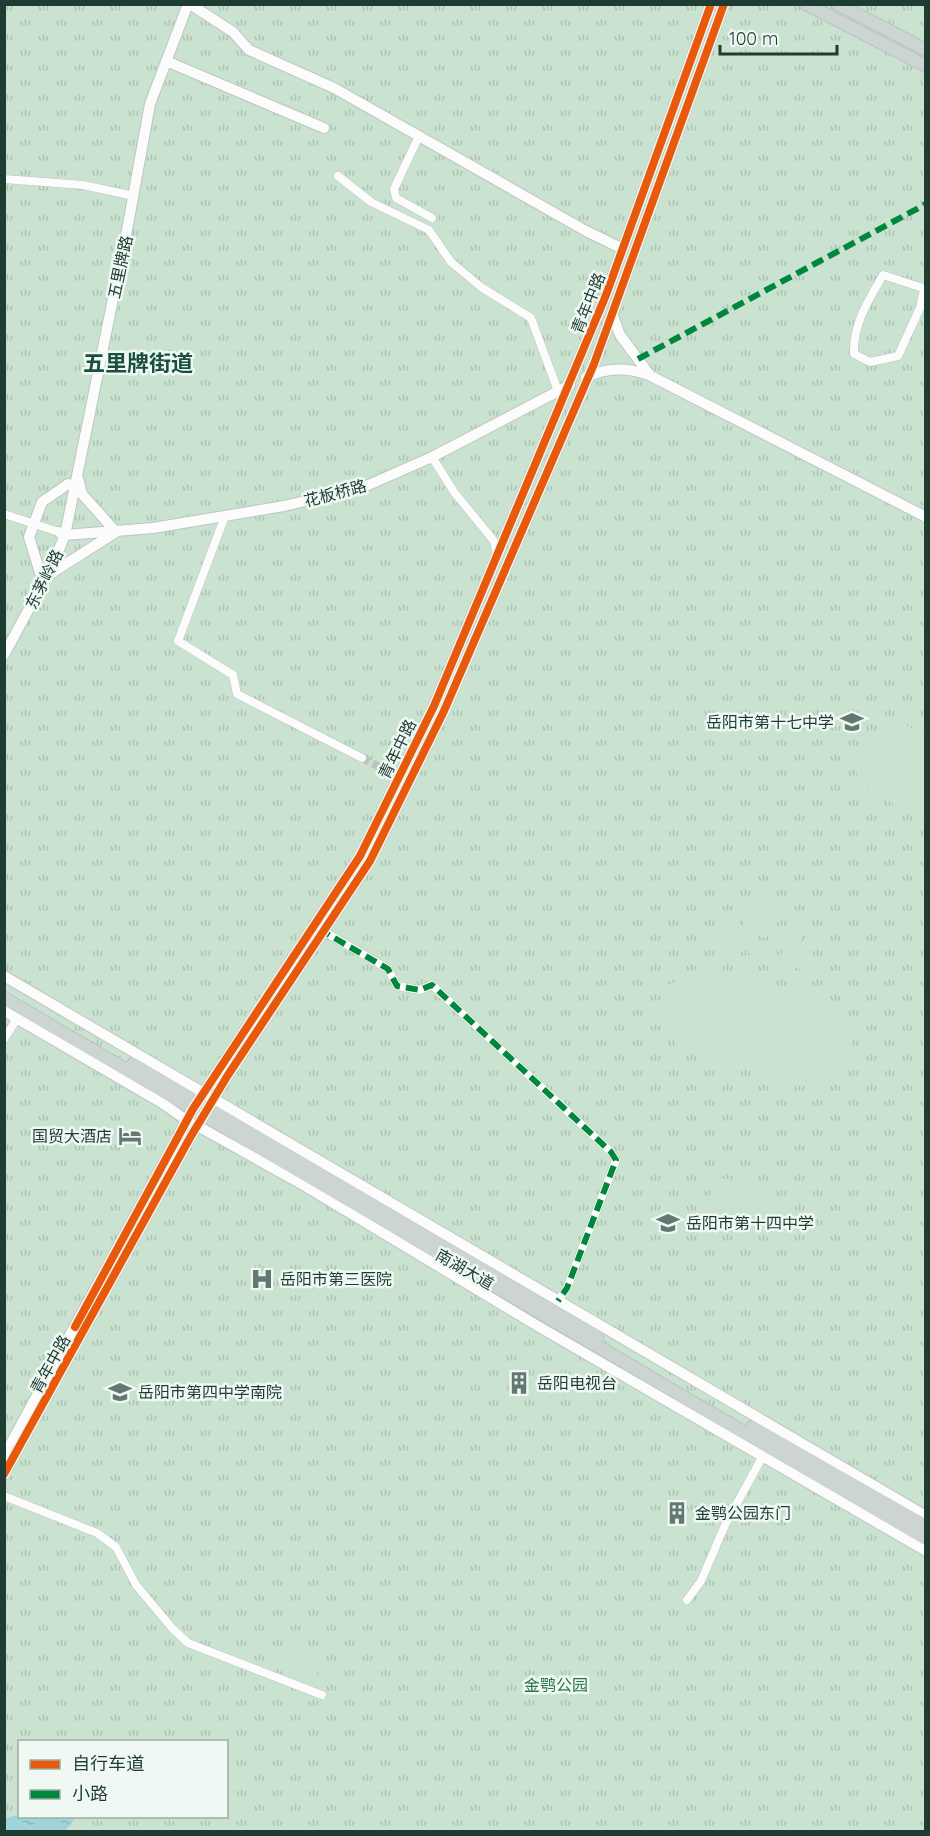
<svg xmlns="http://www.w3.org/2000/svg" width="930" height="1836" viewBox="0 0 930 1836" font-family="Quicksand,'Noto Sans SC',sans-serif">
<defs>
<pattern id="park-tufts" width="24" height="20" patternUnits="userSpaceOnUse" patternTransform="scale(1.5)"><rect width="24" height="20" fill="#cae2d0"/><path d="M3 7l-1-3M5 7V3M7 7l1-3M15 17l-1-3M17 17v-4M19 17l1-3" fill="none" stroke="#adc3b3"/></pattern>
<pattern id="water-ripples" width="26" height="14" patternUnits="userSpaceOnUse" patternTransform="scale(1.5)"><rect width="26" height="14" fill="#9fd4da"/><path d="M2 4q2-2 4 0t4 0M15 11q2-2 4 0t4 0" fill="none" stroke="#88b7bc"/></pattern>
</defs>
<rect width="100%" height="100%" fill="#e2e8e5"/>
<path fill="url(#park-tufts)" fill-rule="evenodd" d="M 5,5 L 925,5 L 925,1831 L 5,1832 ZM 20,1742 L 226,1742 L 226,1816 L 20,1816 Z"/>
<path fill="#cae2d0" d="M 900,722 L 925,736 L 925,822 L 867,789 L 856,772 L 861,748 L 880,725 Z
M 760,902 L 784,909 L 780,923 L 756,916 Z
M 745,916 L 770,924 L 765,938 L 741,930 Z
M 778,927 L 803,934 L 801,946 L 775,940 Z
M 723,929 L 749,936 L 744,953 L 718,945 Z
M 753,938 L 778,945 L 774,961 L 748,953 Z
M 783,948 L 810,955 L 805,971 L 779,963 Z
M 710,966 L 833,1002 L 850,1021 L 853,1046 L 844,1069 L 822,1083 L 800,1086 L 680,1049 L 667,1031 L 661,1008 L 668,986 L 688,972 Z
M 719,1179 L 730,1179 L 786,1210 C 786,1227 783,1231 767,1237 L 714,1207 C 707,1195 712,1189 719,1179 Z
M 287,1648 L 322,1660 L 314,1683 L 279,1670 Z"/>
<path fill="url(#water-ripples)" d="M 19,1815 L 20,1816 L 76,1817 L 65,1831 L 5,1831 L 5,1818 Z"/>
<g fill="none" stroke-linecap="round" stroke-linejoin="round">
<path stroke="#bbc6c1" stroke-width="8" stroke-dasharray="8 4" stroke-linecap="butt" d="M 362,758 L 399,777"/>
<g stroke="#bfc5c2" stroke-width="9">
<path id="street" d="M 419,136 L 394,189 L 396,198 L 432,218
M 338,176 L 371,202 L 429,230 L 451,262 L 481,287 L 531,318 L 558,391
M 4,179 L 83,185 L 134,196
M 924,289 L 920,308 L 898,356 L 870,362 L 854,354 C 853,324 868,301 883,275 L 926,289
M 432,457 L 454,492 L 494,541 L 497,555
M 4,514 L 59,532
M 225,516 L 178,641 L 233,675 L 237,694 L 362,758
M 320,929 L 388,969 L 397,986 L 420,990 L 432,985 L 611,1152 L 616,1160 L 567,1288 L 558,1301
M 4,1039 L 17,1019
M 4,1496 L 97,1533 L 116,1547 L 136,1585 L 172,1628 L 188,1643 L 322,1695
M 687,1600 L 701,1581 L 726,1523 L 763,1456"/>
</g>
<g stroke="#bec6c2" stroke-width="12">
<path id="secondary" d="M 190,4 L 233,32 L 249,50 L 334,88 L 586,231 L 623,249
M 166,61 L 324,128
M 613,316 L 620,335 L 649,374
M 586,377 C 607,367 627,367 649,375 L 926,517
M 59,532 L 65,535 L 153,528 L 284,506 L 364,487 L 432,457 L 570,385
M 40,573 L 29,537 L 42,502 L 68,484
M 47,576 L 116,532 L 82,494 L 78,478
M 4,655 L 52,566 L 65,535 L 127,230 L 150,104 L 188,4
M 4,976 L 926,1516
M 4,1011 L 162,1103 L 192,1124
M 203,1129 L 305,1186 L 536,1325 L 926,1551
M 4,1456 L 193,1109 L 360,856 L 434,706 L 606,295 L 711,4
M 4,1474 L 191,1136 L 228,1075 L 370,861 L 444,711 L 594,364 L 724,4"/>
</g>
<g stroke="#bbc5c1" stroke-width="14">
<path id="primary" d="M 806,4 L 926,66
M 838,4 L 926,50
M 4,998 L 926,1539
M 133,1064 L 597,1337
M 752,1427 L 926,1526"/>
</g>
<use href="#street" stroke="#fbfcfb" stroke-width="8"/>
<use href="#secondary" stroke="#fbfcfb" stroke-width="10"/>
<use href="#primary" stroke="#ccd5d2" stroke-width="12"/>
<g stroke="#bec6c2" stroke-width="12" stroke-linecap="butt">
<path id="secondary-bridge" d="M 196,1126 L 203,1129"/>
</g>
<use href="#secondary-bridge" stroke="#fbfcfb" stroke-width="10"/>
<path stroke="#00873e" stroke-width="6" stroke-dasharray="12 6" stroke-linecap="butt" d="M 638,359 L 926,204
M 319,929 L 388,969 L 397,986 L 420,990 L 432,985 L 611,1152 L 616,1160 L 567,1288 L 558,1301"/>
<g stroke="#eff8f3" stroke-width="11">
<path id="cycleway" d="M 75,1327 L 193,1109 L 360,856 L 434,706 L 606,295 L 711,4
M 4,1474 L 191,1136 L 228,1075 L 370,861 L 444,711 L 594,364 L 724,4"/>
</g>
<use href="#cycleway" stroke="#e8590c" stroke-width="8"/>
</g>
<defs>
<g id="school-bare" transform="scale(1.8)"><path d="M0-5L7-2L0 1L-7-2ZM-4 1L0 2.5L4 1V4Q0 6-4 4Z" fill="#637871" stroke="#eff8f3" stroke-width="2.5" paint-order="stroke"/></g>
<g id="hotel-bare" transform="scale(1.8)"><path d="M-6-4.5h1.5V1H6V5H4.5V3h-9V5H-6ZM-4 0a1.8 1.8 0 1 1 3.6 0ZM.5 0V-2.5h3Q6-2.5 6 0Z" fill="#637871" stroke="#eff8f3" stroke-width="2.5" paint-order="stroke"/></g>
<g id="hospital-bare" transform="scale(1.8)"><path d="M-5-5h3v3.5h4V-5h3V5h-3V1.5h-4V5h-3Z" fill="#637871" stroke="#eff8f3" stroke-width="2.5" paint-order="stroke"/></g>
<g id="building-bare" transform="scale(1.8)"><path d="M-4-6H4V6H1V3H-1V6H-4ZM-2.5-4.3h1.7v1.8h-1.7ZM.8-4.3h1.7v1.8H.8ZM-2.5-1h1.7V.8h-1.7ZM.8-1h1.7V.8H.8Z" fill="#637871" stroke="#eff8f3" stroke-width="2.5" paint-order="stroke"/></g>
</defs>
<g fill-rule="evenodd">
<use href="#school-bare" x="852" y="722"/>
<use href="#hotel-bare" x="130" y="1136"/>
<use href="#school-bare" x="668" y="1223"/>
<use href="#hospital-bare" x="262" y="1279"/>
<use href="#building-bare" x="519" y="1383"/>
<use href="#school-bare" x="120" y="1392"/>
<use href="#building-bare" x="677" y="1513"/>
</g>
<g text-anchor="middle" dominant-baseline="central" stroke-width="5" stroke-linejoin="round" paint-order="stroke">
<g font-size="16" fill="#1f3c33" stroke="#eff8f3">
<text transform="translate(120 267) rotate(-78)">五里牌路</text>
<text transform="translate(588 303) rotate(-68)">青年中路</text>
<text transform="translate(335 493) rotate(-15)">花板桥路</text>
<text transform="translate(44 579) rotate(-64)">东茅岭路</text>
<text transform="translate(397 749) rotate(-64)">青年中路</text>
<text transform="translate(465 1269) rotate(30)">南湖大道</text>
<text transform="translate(50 1364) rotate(-61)">青年中路</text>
</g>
<g font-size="16" fill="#1f3c33" stroke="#eff8f3" text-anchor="start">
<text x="834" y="722" text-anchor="end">岳阳市第十七中学</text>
<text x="112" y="1136" text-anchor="end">国贸大酒店</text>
<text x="686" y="1223">岳阳市第十四中学</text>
<text x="280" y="1279">岳阳市第三医院</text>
<text x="537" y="1383">岳阳电视台</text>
<text x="138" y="1392">岳阳市第四中学南院</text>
<text x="695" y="1513">金鹗公园东门</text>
</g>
<g font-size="16" fill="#277542" stroke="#eff8f3">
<text x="556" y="1685">金鹗公园</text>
</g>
<g font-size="22" font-weight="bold" fill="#1a4f40" stroke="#eff8f3">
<text x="138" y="363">五里牌街道</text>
</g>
</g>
<rect width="930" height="1836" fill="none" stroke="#1f3c33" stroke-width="12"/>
<rect x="18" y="1740" width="210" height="78" fill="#eff8f3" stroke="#9cada6" stroke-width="1.5"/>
<rect x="30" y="1760" width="30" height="9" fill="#e8590c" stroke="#9cada6" stroke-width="1.5"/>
<text x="72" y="1770" font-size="18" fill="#1f3c33">自行车道</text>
<rect x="30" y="1790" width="30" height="9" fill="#00873e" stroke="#9cada6" stroke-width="1.5"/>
<text x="72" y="1800" font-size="18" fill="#1f3c33">小路</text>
<path d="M720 45v9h117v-9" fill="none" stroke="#1f3c33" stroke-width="3"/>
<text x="729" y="45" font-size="18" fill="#1f3c33" stroke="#eff8f3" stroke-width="4.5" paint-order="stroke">100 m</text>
</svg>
